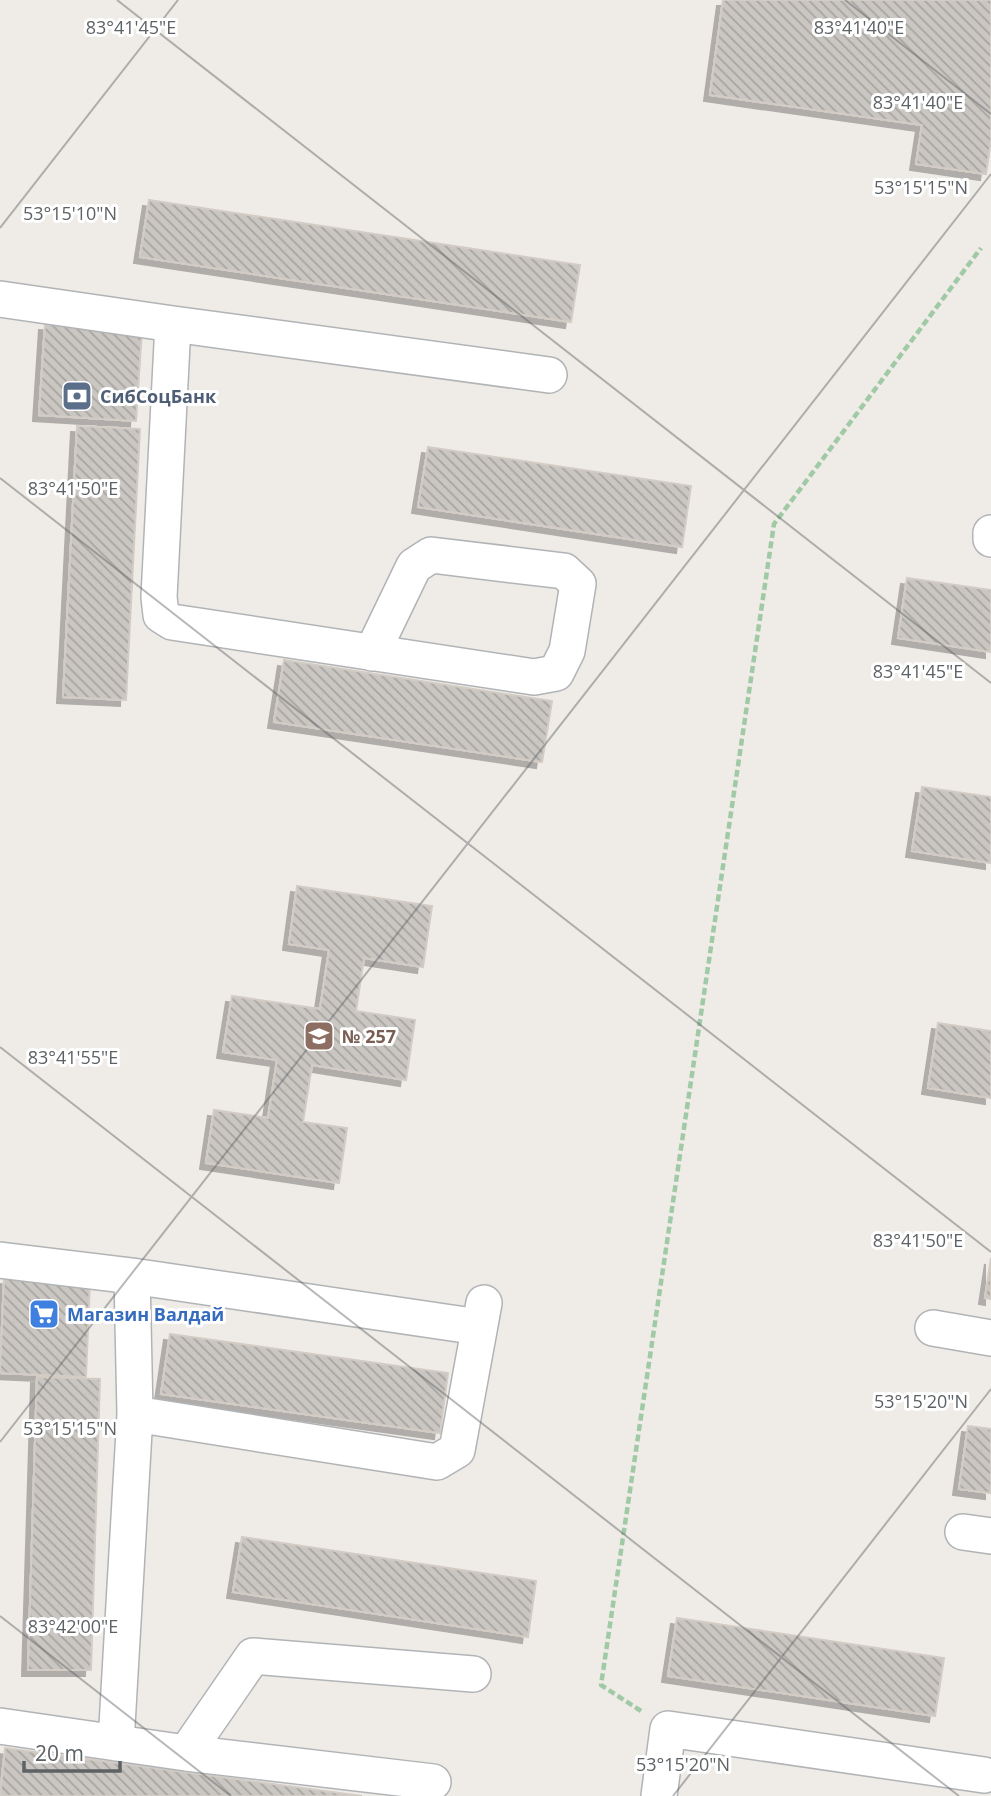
<svg xmlns="http://www.w3.org/2000/svg" width="991" height="1796" viewBox="0 0 991 1796" font-family="'Open Sans',sans-serif">
<defs>
<pattern id="building-back-hatch" width="6" height="6" patternUnits="userSpaceOnUse" patternTransform="scale(1.75)"><rect width="6" height="6" fill="#cac6c2"/><path d="M-1 5l2 2M0 0l6 6M5-1l2 2" fill="none" stroke="#a7a4a1"/></pattern>
<filter id="shadow"><feDropShadow dx="-6" dy="6" stdDeviation="0" flood-color="#0004"/></filter>
</defs>
<rect width="100%" height="100%" fill="#efebe6"/>
<path fill="url(#building-back-hatch)" stroke="#d3ccc5" stroke-width="2" filter="url(#shadow)" d="M 723,0 L 991,0 L 991,140 L 986,174 L 916,164 L 922,125 L 710,95 Z
M 149,200 L 580,265 L 571,322 L 140,257 Z
M 45,324 L 142,330 L 136,421 L 39,415 Z
M 77,426 L 140,429 L 126,700 L 63,697 Z
M 428,447 L 691,486 L 682,547 L 418,507 Z
M 907,578 L 991,590 L 991,652 L 898,638 Z
M 284,660 L 552,701 L 542,762 L 274,722 Z
M 922,787 L 991,797 L 991,863 L 912,851 Z
M 297,886 L 432,906 L 423,967 L 364,958 L 356,1011 L 415,1020 L 406,1080 L 312,1065 L 303,1122 L 347,1128 L 339,1183 L 206,1163 L 214,1110 L 268,1118 L 277,1060 L 223,1052 L 232,996 L 320,1009 L 329,950 L 289,944 Z
M 938,1023 L 991,1031 L 991,1098 L 928,1088 Z
M 991,1258 L 991,1299 L 985,1298 Z
M 4,1278 L 90,1282 L 86,1377 L 0,1373 Z
M 170,1334 L 448,1373 L 440,1433 L 161,1394 Z
M 37,1377 L 100,1379 L 91,1670 L 28,1670 Z
M 968,1426 L 991,1429 L 991,1493 L 959,1489 Z
M 242,1537 L 536,1581 L 528,1637 L 233,1592 Z
M 677,1618 L 944,1658 L 935,1716 L 668,1676 Z
M 5,1748 L 362,1796 L 0,1796 Z"/>
<g fill="none" stroke-linecap="round" stroke-linejoin="round">
<g stroke="#b1b4b7" stroke-width="38">
<path id="minor" d="M 0,299 L 173,324 L 159,597 L 161,615 L 172,622 L 534,677 L 556,673 L 567,651 L 578,584 L 564,571 L 431,555 L 414,566 L 372,653
M 173,324 L 549,375
M 991,533 L 991,539
M 0,1260 L 132,1276 L 479,1327
M 933,1328 L 991,1338
M 135,1414 L 437,1462 L 457,1450 L 484,1303
M 963,1532 L 991,1536
M 0,1726 L 186,1753 L 433,1782
M 116,1743 L 135,1414 L 132,1276
M 186,1753 L 253,1656 L 473,1674
M 659,1796 L 668,1729 L 984,1775"/>
</g>
<path stroke="#a0caa6" stroke-width="4.5" stroke-dasharray="7 3.5" stroke-linecap="butt" d="M 641,1711 L 601,1685 L 774,524 L 981,248"/>
<use href="#minor" stroke="#fff" stroke-width="35"/>
</g>
<path fill="none" stroke="#5d6265" stroke-width="2" stroke-opacity="0.45" d="M 117,0 L 991,683M 845,0 L 991,114M 0,228 L 178,0M 0,478 L 991,1252M 0,1047 L 959,1796M 0,1442 L 991,174M 0,1616 L 231,1796M 673,1796 L 991,1389"/>
<defs>
<g id="bank-square" transform="scale(1.575)"><rect x="-9" y="-9" width="18" height="18" rx="4" fill="#5c6f8a" stroke="#fff"/><path d="M-6-4H6V4H-6ZM0-2.3a2.3 2.3 0 1 0 0 4.6a2.3 2.3 0 1 0 0-4.6Z" fill="#fff"/></g>
<g id="school-square" transform="scale(1.575)"><rect x="-9" y="-9" width="18" height="18" rx="4" fill="#8d6e63" stroke="#fff"/><path d="M0-5L7-2L0 1L-7-2ZM-4 1L0 2.5L4 1V4Q0 6-4 4Z" fill="#fff"/></g>
<g id="supermarket-square" transform="scale(1.575)"><rect x="-9" y="-9" width="18" height="18" rx="4" fill="#3f7fe0" stroke="#fff"/><path d="M-6-5.5h2.5l.6 2H6L4.5 2H-2.5L-4.4-4H-6ZM-1.5 3.2a1.3 1.3 0 1 0 .1 0ZM3 3.2a1.3 1.3 0 1 0 .1 0Z" fill="#fff"/></g>
</defs>
<g fill-rule="evenodd">
<use href="#bank-square" x="77" y="396"/>
<use href="#school-square" x="319" y="1036"/>
<use href="#supermarket-square" x="44" y="1314"/>
</g>
<g text-anchor="middle" dominant-baseline="central" stroke-width="6" stroke-linejoin="round" paint-order="stroke">
<g font-size="18" font-weight="bold" fill="#4e5e75" stroke="#fff" text-anchor="start">
<text x="100" y="396">СибСоцБанк</text>
</g>
<g font-size="18" font-weight="bold" fill="#785e54" stroke="#fff" text-anchor="start">
<text x="342" y="1036">№ 257</text>
</g>
<g font-size="18" font-weight="bold" fill="#366cbe" stroke="#fff" text-anchor="start">
<text x="67" y="1314">Магазин Валдай</text>
</g>
</g>
<g font-size="18" text-anchor="middle" fill="#5d6265" stroke="#fff" stroke-width="6" stroke-linejoin="round" paint-order="stroke">
<text x="131" y="34">83°41'45"E</text>
<text x="859" y="34">83°41'40"E</text>
<text x="918" y="109">83°41'40"E</text>
<text x="921" y="194">53°15'15"N</text>
<text x="70" y="220">53°15'10"N</text>
<text x="73" y="495">83°41'50"E</text>
<text x="918" y="678">83°41'45"E</text>
<text x="73" y="1064">83°41'55"E</text>
<text x="918" y="1247">83°41'50"E</text>
<text x="921" y="1408">53°15'20"N</text>
<text x="70" y="1435">53°15'15"N</text>
<text x="73" y="1633">83°42'00"E</text>
<text x="683" y="1771">53°15'20"N</text>
</g>
<path d="M24 1761v10h96v-10" fill="none" stroke="#5d6265" stroke-width="3.5"/>
<text x="35" y="1761" font-size="21" fill="#5d6265" stroke="#ffffff" stroke-width="5" paint-order="stroke">20 m</text>
</svg>
